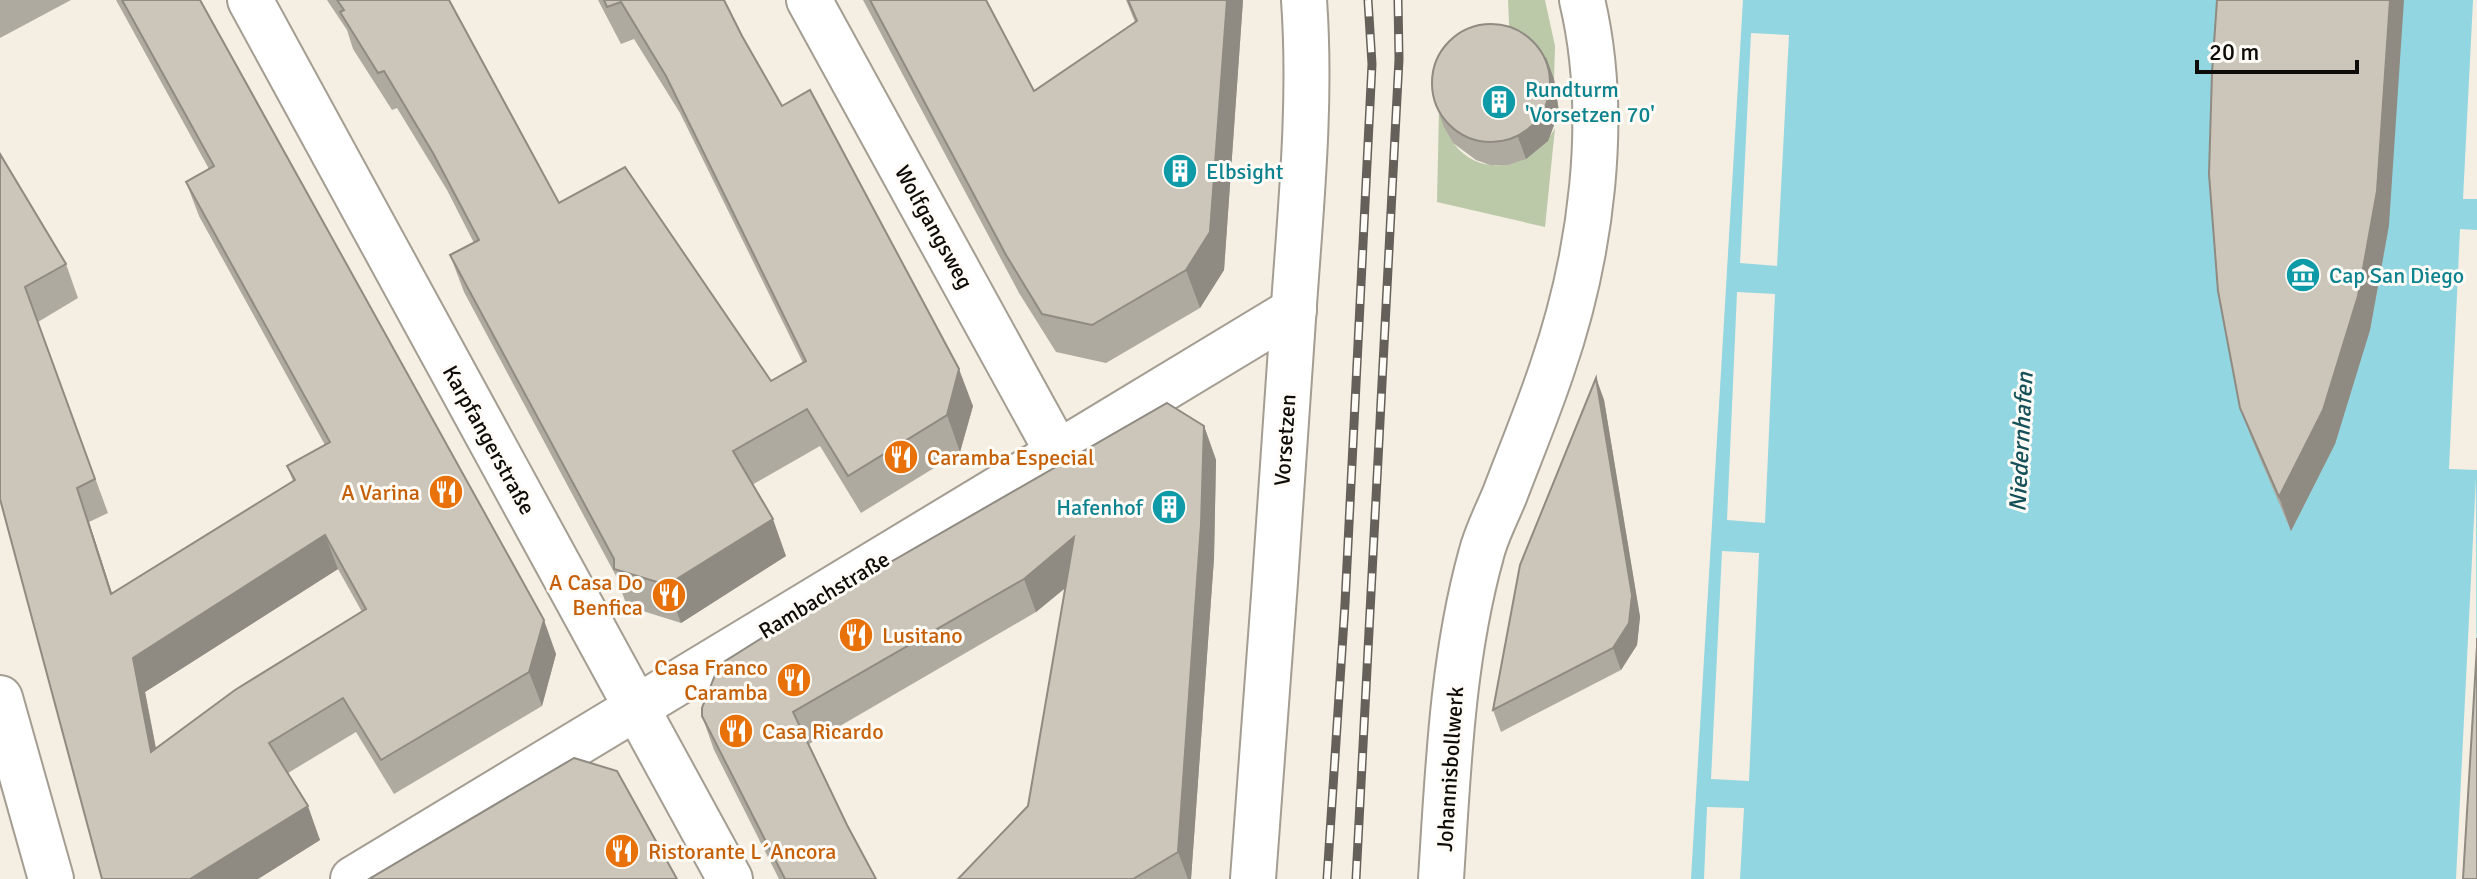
<svg xmlns="http://www.w3.org/2000/svg" width="2477" height="879" viewBox="0 0 2477 879" font-family="Signika,sans-serif">
<rect width="100%" height="100%" fill="#f5eee2"/>
<path fill="#bcc9a8" d="M 1508,0 L 1545,0 L 1555,46 L 1554,79 L 1510,46 Z
M 1439,109 C 1444,120 1447,135 1454,144 C 1484,182 1536,164 1555,128 L 1545,227 L 1437,202 Z"/>
<path fill="#91d6e1" d="M 1743,0 L 2477,0 L 2477,879 L 1691,879 Z"/>
<path fill="#f5eee2" d="M 2473,0 L 2477,0 L 2477,199 L 2463,199 Z
M 1751,33 L 1789,35 L 1777,266 L 1740,263 Z
M 2460,229 L 2477,230 L 2477,470 L 2449,469 Z
M 1737,292 L 1775,294 L 1765,523 L 1727,520 Z
M 2476,478 L 2477,879 L 2456,879 Z
M 1722,551 L 1759,553 L 1749,781 L 1711,779 Z
M 1707,807 L 1744,808 L 1740,879 L 1704,879 Z"/>
<g fill="none" stroke-linecap="round" stroke-linejoin="round">
<g stroke="#a39d92" stroke-width="48">
<path id="street" d="M 250,0 L 730,879
M 809,0 L 1058,453
M 0,698 L 51,879
M 353,879 L 1294,310"/>
</g>
<g stroke="#a39d92" stroke-width="48">
<path id="secondary" d="M 1253,879 C 1267,697 1280,516 1292,334 C 1299,223 1312,111 1304,0
M 1441,879 C 1448,771 1452,660 1481,555 C 1486,534 1497,514 1505,494 C 1521,452 1538,411 1552,369 C 1591,256 1610,118 1582,0"/>
</g>
<use href="#street" stroke="#fff" stroke-width="44"/>
<use href="#secondary" stroke="#fff" stroke-width="44"/>
<g stroke="#65615a" stroke-width="9">
<path id="rail" d="M 1327,879 L 1345,604 L 1372,64 L 1368,0
M 1356,879 L 1399,59 L 1398,0"/>
</g>
<use href="#rail" stroke="#fffcf7" stroke-width="6" stroke-dasharray="18" stroke-linecap="butt"/>
</g>
<path fill="#afaaa0" fill-rule="evenodd" d="M 0,0 L 71,0 L 0,38 Z
M 116,0 L 200,0 L 556,654 L 542,706 L 394,794 L 356,732 L 288,773 L 320,840 L 258,879 L 102,879 L 0,154 L 66,264 L 78,298 L 38,322 L 108,513 L 89,522 L 112,593 L 293,481 L 287,466 L 325,445 L 199,216 L 186,182 L 209,169 ZM 338,569 L 362,612 L 156,748 L 145,692 Z
M 327,0 L 449,0 L 559,203 L 771,381 L 803,363 L 680,113 L 634,39 L 621,44 L 598,0 L 724,0 L 742,36 L 782,106 L 973,406 L 960,452 L 861,513 L 820,446 L 752,485 L 786,556 L 681,623 L 627,606 L 616,576 L 464,292 L 450,255 L 474,243 L 447,190 L 397,108 L 392,110 L 353,49 L 347,30 Z
M 863,0 L 986,0 L 1034,91 L 1135,22 L 1126,0 L 1243,0 L 1224,270 L 1200,308 L 1106,363 L 1056,352 L 1019,293 Z
M 1554,79 L 1559,112 L 1548,141 L 1526,159 L 1508,165 L 1490,165 L 1476,160 L 1453,143 L 1444,127 L 1436,105 Z
M 2389,225 L 2370,330 L 2335,444 L 2291,531 L 2253,442 L 2240,408 Z
M 1596,378 L 1604,400 L 1640,617 L 1637,645 L 1621,670 L 1501,732 L 1493,710 Z
M 1204,426 L 1216,460 L 1214,558 L 1191,879 L 958,879 L 1028,806 L 1065,588 L 1036,612 L 809,744 L 847,825 L 876,879 L 779,879 L 714,750 L 702,716 Z"/>
<path fill="#8f8b82" d="M 1227,0 L 1243,0 L 1224,270 L 1200,308 L 1186,270 Z
M 2390,0 L 2404,0 L 2389,225 L 2370,330 L 2335,444 L 2291,531 L 2279,497 Z
M 1546,57 L 1554,79 L 1559,112 L 1548,141 L 1526,159 L 1518,137 Z
M 959,369 L 973,406 L 960,452 L 947,415 Z
M 1596,378 L 1604,400 L 1640,617 L 1637,645 L 1621,670 L 1613,648 Z
M 1204,426 L 1216,460 L 1214,558 L 1191,879 L 1188,879 L 1178,852 Z
M 77,488 L 89,522 L 123,628 L 111,594 Z
M 773,519 L 786,556 L 681,623 L 667,585 Z
M 325,535 L 338,569 L 145,692 L 163,786 L 151,752 L 133,658 Z
M 1074,537 L 1086,571 L 1036,612 L 1024,579 Z
M 544,620 L 556,654 L 542,706 L 529,672 Z
M 308,806 L 320,840 L 258,879 L 190,879 Z"/>
<path fill="#ccc6ba" stroke="#8f8b82" stroke-width="2" fill-rule="evenodd" d="M 122,0 L 200,0 L 544,620 L 529,672 L 381,760 L 343,698 L 269,743 L 308,806 L 190,879 L 102,879 L 0,499 L 0,154 L 66,264 L 25,287 L 95,479 L 77,488 L 111,594 L 295,480 L 287,466 L 330,442 L 186,182 L 214,166 ZM 325,535 L 366,609 L 235,690 L 151,752 L 133,658 Z
M 337,0 L 449,0 L 559,203 L 625,167 L 771,381 L 806,361 L 666,76 L 621,2 L 607,7 L 604,0 L 724,0 L 742,36 L 782,106 L 810,90 L 959,369 L 947,415 L 848,476 L 807,409 L 733,451 L 773,519 L 667,585 L 614,569 L 614,559 L 450,255 L 479,240 L 433,153 L 384,71 L 378,73 L 340,12 L 344,10 Z
M 870,0 L 986,0 L 1034,91 L 1137,21 L 1128,0 L 1227,0 L 1210,232 L 1186,270 L 1092,325 L 1042,314 L 1006,255 Z
M 2217,0 L 2390,0 L 2377,191 L 2358,296 L 2323,410 L 2279,497 L 2240,408 L 2218,291 L 2209,174 L 2212,73 Z
M1432 83a59 59 0 1 1 118 0a59 59 0 1 1-118 0Z
M 1596,378 L 1632,595 L 1629,623 L 1613,648 L 1493,710 L 1520,565 Z
M 1167,403 L 1204,426 L 1201,524 L 1178,852 L 1133,879 L 958,879 L 1028,806 L 1074,537 L 1024,579 L 793,712 L 847,825 L 876,879 L 785,879 L 702,716 L 702,708 L 719,665 L 795,617 Z
M 2477,638 L 2477,879 L 2463,879 L 2477,646 Z
M 574,758 L 617,771 L 677,879 L 369,879 Z"/>
<defs>
<g id="building-disc" transform="scale(1.8)"><circle r="9.5" fill="#0f9aa8" stroke="#fffcf7"/><path d="M-4-6H4V6H1V3H-1V6H-4ZM-2.5-4.3h1.7v1.8h-1.7ZM.8-4.3h1.7v1.8H.8ZM-2.5-1h1.7V.8h-1.7ZM.8-1h1.7V.8H.8Z" fill="#fff"/></g>
<g id="museum-disc" transform="scale(1.8)"><circle r="9.5" fill="#0f9aa8" stroke="#fffcf7"/><path d="M0-6L6-3V-2H-6V-3ZM-5-1h2V3h-2ZM-1-1h2V3h-2ZM3-1h2V3H3ZM-6 4H6V6H-6Z" fill="#fff"/></g>
<g id="restaurant-disc" transform="scale(1.8)"><circle r="9.5" fill="#e8710a" stroke="#fffcf7"/><path d="M-5-6h1v4h1v-4h1v4h1v-4h1v5L-1.5 .5V6h-2V.5L-5-1ZM5-6V6H3V1.5H1.5Q1.5-4 5-6Z" fill="#fff"/></g>
</defs>
<g fill-rule="evenodd">
<use href="#building-disc" x="1499" y="102"/>
<use href="#building-disc" x="1180" y="171"/>
<use href="#museum-disc" x="2303" y="275"/>
<use href="#restaurant-disc" x="901" y="457"/>
<use href="#restaurant-disc" x="446" y="492"/>
<use href="#building-disc" x="1169" y="507"/>
<use href="#restaurant-disc" x="669" y="595"/>
<use href="#restaurant-disc" x="856" y="635"/>
<use href="#restaurant-disc" x="794" y="680"/>
<use href="#restaurant-disc" x="736" y="731"/>
<use href="#restaurant-disc" x="622" y="851"/>
</g>
<g text-anchor="middle" dominant-baseline="central" stroke-width="6" stroke-linejoin="round" paint-order="stroke">
<g font-size="22" fill="#0d838f" stroke="#fffcf7" text-anchor="start">
<text x="1525" y="89">Rundturm<tspan x="1525" dy="25">'Vorsetzen 70'</tspan></text>
<text x="1206" y="171">Elbsight</text>
<text x="2329" y="275">Cap San Diego</text>
<text x="1143" y="507" text-anchor="end">Hafenhof</text>
</g>
<g font-size="22" fill="#0e0c08" stroke="#fffcf7">
<text transform="translate(934 227) rotate(61)">Wolfgangsweg</text>
<text transform="translate(489 440) rotate(61)">Karpfangerstraße</text>
<text transform="translate(1285 440) rotate(-86)">Vorsetzen</text>
<text transform="translate(824 595) rotate(-31)">Rambachstraße</text>
<text transform="translate(1450 769) rotate(-86)">Johannisbollwerk</text>
</g>
<g font-size="22" fill="#c56008" stroke="#fffcf7" text-anchor="start">
<text x="927" y="457">Caramba Especial</text>
<text x="420" y="492" text-anchor="end">A Varina</text>
<text x="643" y="582" text-anchor="end">A Casa Do<tspan x="643" dy="25">Benfica</tspan></text>
<text x="882" y="635">Lusitano</text>
<text x="768" y="667" text-anchor="end">Casa Franco<tspan x="768" dy="25">Caramba</tspan></text>
<text x="762" y="731">Casa Ricardo</text>
<text x="648" y="851">Ristorante L´Ancora</text>
</g>
<g font-size="24" font-style="italic" fill="#16515a" stroke="#fffcf7">
<text transform="translate(2021 442) rotate(-87)">Niedernhafen</text>
</g>
</g>
<path d="M2197 60v12h160v-12" fill="none" stroke="#0e0c08" stroke-width="4"/>
<text x="2209" y="60" font-size="24" fill="#0e0c08" stroke="#fffcf7" stroke-width="6" paint-order="stroke">20 m</text>
</svg>
